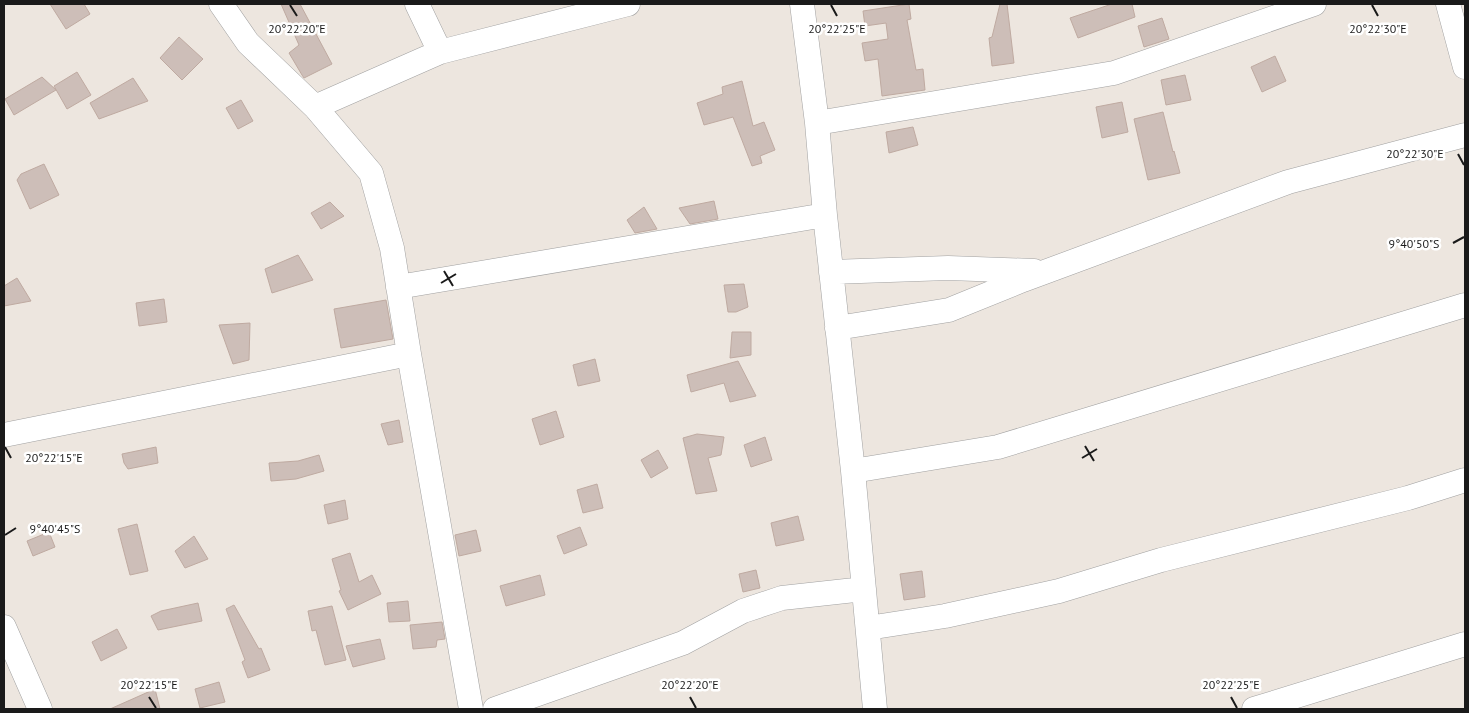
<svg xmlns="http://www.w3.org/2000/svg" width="1469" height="713" viewBox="0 0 1469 713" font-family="'PT Sans',sans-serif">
<rect width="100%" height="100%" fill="#ede6df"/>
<path fill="#cdbeb8" stroke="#bfaaa1" d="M 50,4 L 84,4 L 90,14 L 66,29 Z
M 281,4 L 300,4 L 332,64 L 304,78 L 302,75 L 289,53 L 299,45 Z
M 909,4 L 911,19 L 907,20 L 916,70 L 923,69 L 925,90 L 882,96 L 878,59 L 865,61 L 862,43 L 888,39 L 886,23 L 865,26 L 863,11 Z
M 1000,4 L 1007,4 L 1014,63 L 992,66 L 989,38 L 992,37 Z
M 1112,4 L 1132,4 L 1135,17 L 1078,38 L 1070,18 Z
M 1162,18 L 1169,39 L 1144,47 L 1138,26 Z
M 179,37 L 203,59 L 182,80 L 160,58 Z
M 1275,56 L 1286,81 L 1262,92 L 1251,67 Z
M 77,72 L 91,95 L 67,109 L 54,86 Z
M 1185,75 L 1191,100 L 1166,105 L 1161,80 Z
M 42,77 L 56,90 L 14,115 L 5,99 Z
M 133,78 L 148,101 L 99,119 L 90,103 Z
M 742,81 L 753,126 L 764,122 L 775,150 L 760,156 L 762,163 L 752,166 L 733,117 L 704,125 L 697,103 L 723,94 L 722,87 Z
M 241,100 L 253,121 L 238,129 L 226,108 Z
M 1122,102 L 1128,132 L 1102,138 L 1096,107 Z
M 1163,112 L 1173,152 L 1174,151 L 1180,173 L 1148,180 L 1134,119 Z
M 913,127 L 918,145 L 889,153 L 886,132 Z
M 44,164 L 59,195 L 30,209 L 17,180 L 21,174 Z
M 714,201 L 718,219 L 690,224 L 679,208 Z
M 330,202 L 344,216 L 321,229 L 311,213 Z
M 644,207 L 657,229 L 635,233 L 627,220 Z
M 298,255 L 313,280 L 272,293 L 265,269 Z
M 17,278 L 31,301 L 4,306 L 4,286 Z
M 744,284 L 748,307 L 736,312 L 728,312 L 724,285 Z
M 164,299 L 167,322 L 139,326 L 136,303 Z
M 386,300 L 393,339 L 341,348 L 334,309 Z
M 250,323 L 249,360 L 233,364 L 219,325 Z
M 732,332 L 751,332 L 751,355 L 730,358 Z
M 595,359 L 600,381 L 578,386 L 573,365 Z
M 738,361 L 756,396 L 730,402 L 724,383 L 691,392 L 687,375 Z
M 556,411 L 564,437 L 540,445 L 532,419 Z
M 399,420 L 403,442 L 388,445 L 381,424 Z
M 697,434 L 724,437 L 721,455 L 708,458 L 717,491 L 696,494 L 683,438 Z
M 765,437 L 772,460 L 751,467 L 744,445 Z
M 156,447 L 158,463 L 128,469 L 124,463 L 122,454 Z
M 658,450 L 668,468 L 651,478 L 641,460 Z
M 319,455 L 324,471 L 296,479 L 271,481 L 269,463 L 298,461 Z
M 597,484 L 603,508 L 583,513 L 577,490 Z
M 345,500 L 348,519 L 328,524 L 324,505 Z
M 798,516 L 804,540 L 776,546 L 771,523 Z
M 137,524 L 148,571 L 130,575 L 118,529 Z
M 580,527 L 587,545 L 564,554 L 557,536 Z
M 476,530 L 481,551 L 459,556 L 455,535 Z
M 49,532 L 55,547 L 33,556 L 27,541 Z
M 194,536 L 208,559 L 185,568 L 175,551 Z
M 350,553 L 359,582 L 372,575 L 381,594 L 348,610 L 339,591 L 341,590 L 332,559 Z
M 756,570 L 760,588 L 743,592 L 739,574 Z
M 922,571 L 925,597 L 904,600 L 900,574 Z
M 540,575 L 545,595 L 506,606 L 500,586 Z
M 408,601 L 410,621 L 389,622 L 387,603 Z
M 198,603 L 202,621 L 158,630 L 151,616 L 161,611 Z
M 234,605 L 259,649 L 261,648 L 270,670 L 248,678 L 242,662 L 245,660 L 226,609 Z
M 332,606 L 346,660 L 325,665 L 316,630 L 312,631 L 308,611 Z
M 442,622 L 445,639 L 437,640 L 436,647 L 413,649 L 410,625 Z
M 117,629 L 127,648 L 101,661 L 92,642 Z
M 380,639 L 385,659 L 353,667 L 346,646 Z
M 219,682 L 225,702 L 200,708 L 195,689 Z
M 155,689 L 160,709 L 110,709 Z"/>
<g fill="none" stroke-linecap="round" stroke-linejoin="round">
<g stroke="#a1a1a1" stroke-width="25">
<path id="minor" d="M 221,4 L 248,43 L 315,107 L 371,173 L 392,248 L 409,354 L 471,709
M 417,4 L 440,52
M 802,4 L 817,123 L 825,215 L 853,471 L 875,709
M 1448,4 L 1465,67
M 315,107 L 440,52 L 628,4
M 817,123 L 1114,73 L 1314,4
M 831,272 L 948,268 L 1034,271
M 398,287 L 825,215
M 837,328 L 949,310 L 1023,280 L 1288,182 L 1465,135
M 4,435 L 409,354
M 853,471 L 998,447 L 1465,305
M 4,627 L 40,709
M 868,628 L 945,616 L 1059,591 L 1161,560 L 1408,498 L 1465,480
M 495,709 L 683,643 L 743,611 L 782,598 L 864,589
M 1254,709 L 1465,644"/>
</g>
<use href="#minor" stroke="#fff" stroke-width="24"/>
</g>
<path fill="none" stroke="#1a1a1a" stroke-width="2" d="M 290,5 L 297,16M 831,5 L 837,16M 1372,5 L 1378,16M 1458,154 L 1464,165M 1453,243 L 1464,237M 444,271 L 453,286M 441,283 L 456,274M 1085,446 L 1094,461M 5,447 L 11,458M 1082,458 L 1097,449M 5,535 L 16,528M 149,697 L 156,708M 690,697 L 696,708M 1231,697 L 1237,708"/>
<g font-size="12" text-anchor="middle" fill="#1a1a1a" stroke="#fff" stroke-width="5" stroke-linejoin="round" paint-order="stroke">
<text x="297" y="33">20°22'20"E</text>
<text x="1378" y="33">20°22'30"E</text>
<text x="837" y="33">20°22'25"E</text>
<text x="1415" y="158">20°22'30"E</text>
<text x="1414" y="248">9°40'50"S</text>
<text x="54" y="462">20°22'15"E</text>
<text x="55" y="533">9°40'45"S</text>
<text x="149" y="689">20°22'15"E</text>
<text x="690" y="689">20°22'20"E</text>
<text x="1231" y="689">20°22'25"E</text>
</g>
<rect width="1469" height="713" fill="none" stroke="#1a1a1a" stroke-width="10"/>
</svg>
